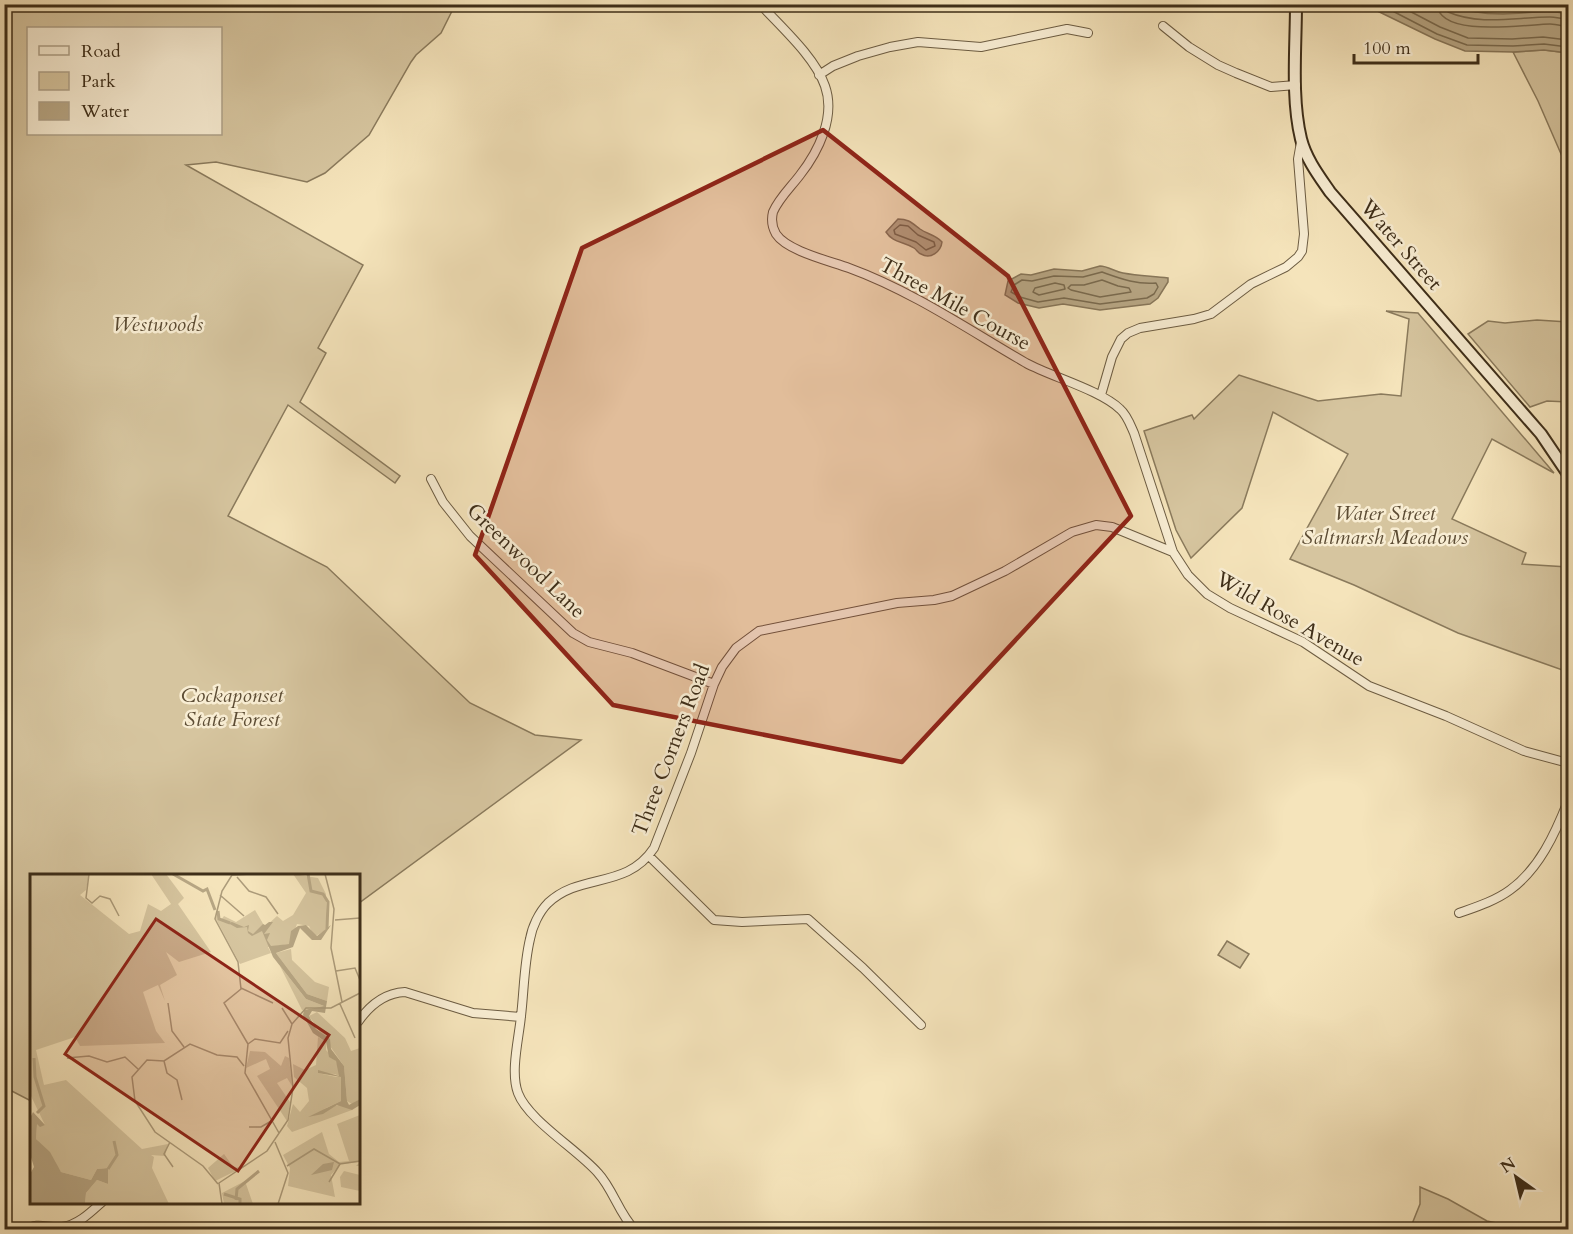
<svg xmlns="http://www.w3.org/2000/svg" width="1573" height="1234" viewBox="0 0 1573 1234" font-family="Cardo,serif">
<rect width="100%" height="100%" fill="#f5e4bb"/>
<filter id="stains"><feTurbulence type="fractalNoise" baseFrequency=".00333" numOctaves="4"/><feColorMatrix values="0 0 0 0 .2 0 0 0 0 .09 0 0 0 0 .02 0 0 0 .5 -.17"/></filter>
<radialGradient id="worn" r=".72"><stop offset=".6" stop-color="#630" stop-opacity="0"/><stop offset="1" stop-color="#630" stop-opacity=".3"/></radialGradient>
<path fill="#d6c59f" stroke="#8a7a5c" stroke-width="1.5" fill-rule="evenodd" d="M 4,5 L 455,5 L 441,33 L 416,55 L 411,62 L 369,135 L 325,173 L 307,182 L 216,162 L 186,165 L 363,265 L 318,348 L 326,353 L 300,402 L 400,476 L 395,483 L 288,405 L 228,516 L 327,567 L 470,703 L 535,735 L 581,740 L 359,903 L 358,876 L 32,876 L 31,1101 L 4,1087 ZM 28,28 L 220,28 L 220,134 L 28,134 Z
M 1443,5 L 1568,5 L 1568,14 C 1546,9 1526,14 1503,14 C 1482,14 1463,11 1443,5 Z
M 1544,50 L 1568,53 L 1568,170 L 1538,101 L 1513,52 Z
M 1386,311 L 1418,313 L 1554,473 L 1492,439 L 1452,519 L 1526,553 L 1522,564 L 1568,567 L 1568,672 L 1458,633 L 1354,585 L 1290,559 L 1348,454 L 1273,412 L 1242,508 L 1191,558 L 1176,530 L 1144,431 L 1192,415 L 1194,419 L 1239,375 L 1318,401 L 1381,394 L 1401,396 L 1409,319 Z
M 1537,320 L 1568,322 L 1568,402 L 1547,401 L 1530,407 L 1468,334 L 1488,321 L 1505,323 Z
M 1227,941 L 1249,954 L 1240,968 L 1218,955 Z
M 1420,1187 L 1448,1199 L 1487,1221 L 1501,1224 L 1527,1223 L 1532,1229 L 1410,1229 L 1420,1204 Z"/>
<path fill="#b7a684" stroke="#877659" stroke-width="1.5" d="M 1443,4 C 1463,11 1482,14 1503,14 C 1526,14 1546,9 1568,14 L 1568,53 L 1544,50 L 1513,52 L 1465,51 L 1435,39 L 1365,5 Z
M 898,219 C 909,219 912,223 920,229 C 927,234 936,235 942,242 C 941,251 931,260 921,254 C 918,253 917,250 914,248 C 903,241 893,243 886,232 Z
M 1100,266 C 1108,266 1115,272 1123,273 C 1139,276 1153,276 1168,278 L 1168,282 L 1158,298 L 1150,304 L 1100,310 L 1063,304 L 1039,308 L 1018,303 L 1005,295 L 1008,281 L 1021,274 L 1031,275 L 1054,269 L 1082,271 Z"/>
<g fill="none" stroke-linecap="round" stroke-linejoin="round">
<path stroke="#7a6a4e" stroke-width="1.5" d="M 1379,4 L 1437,34 L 1467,45 L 1513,46 L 1544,44 L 1568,47
M 1396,4 L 1440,27 L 1468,38 L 1512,39 L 1543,37 L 1568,40
M 1437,4 C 1439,39 1527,24 1550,24 C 1556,24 1562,26 1568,27
M 1445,4 L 1448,12 C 1481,26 1516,17 1550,17 C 1556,17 1562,19 1568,19
M 900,225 L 908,226 L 918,235 L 934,242 L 935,246 L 926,250 L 916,242 L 895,234 L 894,230 Z
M 1102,272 C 1119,278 1137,285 1156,283 L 1158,287 L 1154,294 L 1147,298 L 1100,304 L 1064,298 L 1038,302 L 1020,297 L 1011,292 L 1014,285 L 1022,280 L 1032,281 L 1054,276 L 1083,277 Z
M 1102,280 L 1118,286 L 1129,288 L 1131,292 L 1100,297 L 1071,290 L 1068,288 L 1071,285 L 1084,285 Z
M 1055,283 L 1064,285 L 1065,289 L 1039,295 L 1033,292 L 1035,288 Z"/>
<g stroke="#6c5c42" stroke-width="10">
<path id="minor" d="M 760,4 C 781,27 815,57 825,86 C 836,117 818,152 800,175 C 791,187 779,198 773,212 C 771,220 772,227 776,234 C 787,251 830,261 849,268 C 912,291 969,330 1026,363 C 1052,377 1100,390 1120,409 C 1127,415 1130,424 1134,433 L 1173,552 L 1188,575 L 1207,594 L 1230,608 L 1303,642 L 1369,686 L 1446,716 L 1524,751 L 1568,763
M 1163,26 L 1189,47 L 1218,65 L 1236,73 L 1271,87 L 1296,85
M 819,75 L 833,66 L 858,56 L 890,47 L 918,42 L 981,47 L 1067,29 L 1088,33
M 1101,395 L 1112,357 L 1121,339 L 1128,333 L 1140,328 L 1194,319 L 1211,314 L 1251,284 L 1286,267 L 1298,257 L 1302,251 L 1304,234 L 1298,159 L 1301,142
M 431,479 L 443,502 L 470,536 L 573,633 L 589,642 L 632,653 L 714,684
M 649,856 L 714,920 L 742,922 L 808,919 L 863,968 L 921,1025
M 1459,913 C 1476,907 1495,901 1510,890 C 1539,869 1555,834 1568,801
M 358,1022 C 369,1006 385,993 405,992 L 473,1013 L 521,1017
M 26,1230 C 37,1221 49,1229 62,1227 C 78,1225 91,1212 102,1202
M 635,1230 C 619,1214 613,1189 598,1173 C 578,1150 528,1120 518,1093 C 510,1072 519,1038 521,1016 C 524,991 524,964 530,939 C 532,927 539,912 548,903 C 581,872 626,890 654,848 L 691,753 L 714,684 L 722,667 L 736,648 L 759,631 L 897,603 L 934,600 L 952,596 L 1005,571 L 1072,532 L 1096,525 L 1112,527 L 1173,552"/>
</g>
<g stroke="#3e2e19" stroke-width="14">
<path id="secondary" d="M 1296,4 C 1296,47 1291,98 1301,139 C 1306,159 1319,176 1330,192 L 1541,434 L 1568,474"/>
</g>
<use href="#minor" stroke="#f8edd3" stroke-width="8"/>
<use href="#secondary" stroke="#f8edd3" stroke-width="10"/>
</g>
<path fill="#8f2418" fill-opacity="0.2" stroke="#8f2418" stroke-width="4.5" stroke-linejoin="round" d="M 823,130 L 1008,276 L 1131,516 L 902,762 L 613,705 L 475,555 L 582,248 Z"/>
<g text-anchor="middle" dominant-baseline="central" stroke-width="5" stroke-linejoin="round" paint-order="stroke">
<g font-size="21" fill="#3e2e19" stroke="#f8edd3">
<text transform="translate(1401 245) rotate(49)">Water Street</text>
<text transform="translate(955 304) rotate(29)">Three Mile Course</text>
<text transform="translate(526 561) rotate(44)">Greenwood Lane</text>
<text transform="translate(1290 619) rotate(30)">Wild Rose Avenue</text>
<text transform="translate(671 750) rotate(-69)">Three Corners Road</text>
</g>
<g font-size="21" font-style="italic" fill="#5c4c34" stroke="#f8edd3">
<text x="158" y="324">Westwoods</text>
<text x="1385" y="513">Water Street<tspan x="1385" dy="24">Saltmarsh Meadows</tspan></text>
<text x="232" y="695">Cockaponset<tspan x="232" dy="24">State Forest</tspan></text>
</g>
</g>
<g transform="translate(30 874)">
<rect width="330" height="330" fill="#f5e4bb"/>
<path d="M 0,0 L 59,0 L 56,16 L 50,21 L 99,60 L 110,57 L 118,30 L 131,37 L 141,30 L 121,0 L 136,0 L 154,24 L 148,30 L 181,78 L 149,88 L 136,78 L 147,101 L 130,111 L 135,127 L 128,111 L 113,118 L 126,157 L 135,169 L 50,172 L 45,163 L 6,176 L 14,211 L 36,206 L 112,275 L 138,270 L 135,282 L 121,281 L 124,283 L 122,294 L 139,330 L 55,330 L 56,319 L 67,306 L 78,310 L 78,294 L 67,295 L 61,306 L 31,298 L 6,265 L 7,249 L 15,251 L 0,220 ZM 263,0 L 288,4 L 296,20 L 296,56 L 284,63 L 279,52 L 267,50 L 260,70 L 238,73 L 241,79 L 210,90 L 186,45 L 187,38 L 191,46 L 194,42 L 206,48 L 225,36 L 235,53 L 247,42 L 253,47 L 263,41 L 276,19 ZM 261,75 L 262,86 L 285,108 L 299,113 L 297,127 L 277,120 L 246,79 ZM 250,92 L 276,125 L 294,132 L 272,136 ZM 287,138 L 315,164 L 321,177 L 330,174 L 330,225 L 322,230 L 317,227 L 314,192 L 279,142 ZM 288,163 L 296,168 L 296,176 L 306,187 L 310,198 L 309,202 L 305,200 L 288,199 L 306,203 L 311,202 L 313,209 L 311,227 L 294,235 L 312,230 L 322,236 L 262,258 L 257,252 L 263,230 L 270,238 L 279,227 L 277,214 L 264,203 L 263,190 L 275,196 L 286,191 ZM 220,177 L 235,178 L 251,192 L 255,182 L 259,184 L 262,212 L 257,204 L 247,209 L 260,228 L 257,247 L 227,202 L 240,195 L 236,185 L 216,194 ZM 330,241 L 330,292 L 326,292 L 330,288 L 311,290 L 301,301 L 305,323 L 258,312 L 260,294 L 253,281 L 292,258 L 299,280 L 309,288 L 319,287 L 307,250 ZM 194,280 L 204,294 L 216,292 L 185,307 L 178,294 ZM 314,297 L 330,301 L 330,317 L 311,313 L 310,303 ZM 215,307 L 223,330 L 194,330 L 192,319 Z" fill="#d6c59f"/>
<path d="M 202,48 L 214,53 L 219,51 L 218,57 L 223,60 L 233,50 L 235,51 L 239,48 L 243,48 L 234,60 L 240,59 L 237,66 L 241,72 L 259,70 L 261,57 L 268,52 L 276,51 L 287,62 L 301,51 L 291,66 L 282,66 L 270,54 L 263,73 L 246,79 L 277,120 L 297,127 L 295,139 L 282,137 L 279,142 L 286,155 L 300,165 L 301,175 L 314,192 L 317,227 L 319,231 L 330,225 L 330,231 L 322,236 L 307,231 L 293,240 L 278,243 L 311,227 L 311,203 L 288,199 L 288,196 L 309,202 L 306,187 L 299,183 L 296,168 L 283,159 L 273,141 L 274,136 L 294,132 L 276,125 L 243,83 L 232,57 L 222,62 L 218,59 L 217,53 L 207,54 L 198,49 ZM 3,238 L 15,251 L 10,253 L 7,250 L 6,265 L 20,278 L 31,298 L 61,306 L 67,295 L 78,294 L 78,310 L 67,306 L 56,319 L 55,330 L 0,330 L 0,300 L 4,293 L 0,280 L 0,244 ZM 304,288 L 302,296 L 281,301 L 293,290 Z" fill="#b7a684"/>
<path fill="none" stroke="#b7a684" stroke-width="3" d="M 143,0 L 173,17 L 177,15 L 185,36M 278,0 L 281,17 L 293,20 L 298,28 L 297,55M 188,37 L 189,45 L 200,49M 4,184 L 5,203 L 14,232 L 7,239M 78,295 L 87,281 L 84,267M 194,320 L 210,325 L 210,330M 206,326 L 207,315 L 229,297"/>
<path fill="none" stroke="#ac9b7a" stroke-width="1.5" d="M 59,0 L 56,24 L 62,29 L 70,22 L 80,25 L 89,42M 295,0 L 304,35 L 301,74 L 312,128M 207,3 L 219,17 L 236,23 L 248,40M 190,21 L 214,42M 305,46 L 330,44M 306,97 L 325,94 L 330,106M 211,114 L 243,129M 138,129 L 142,157 L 154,173M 310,130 L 325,164M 252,134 L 262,150M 218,170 L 194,129 L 211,115 L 208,88 L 185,45 L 192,17 L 202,1 L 221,0M 218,170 L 215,199 L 249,259M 218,170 L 225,165 L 250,169 L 258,157M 44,185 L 37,184 L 59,182 L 77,188 L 95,183 L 108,195M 134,187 L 137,199 L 147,206 L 152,226M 219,253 L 231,253 L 243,246M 140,268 L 134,280 L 143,293M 245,268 L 258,299 L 248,330M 257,292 L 284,275 L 310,290 L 330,287M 299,308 L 310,290M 188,310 L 173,292 L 125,258 L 105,227 L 102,203 L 117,186 L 134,187 L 160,170 L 187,181 L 207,183 L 214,192M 192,330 L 189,309 L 237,277 L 258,246 L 263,214 L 258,164 L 262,150 L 276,134 L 301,134 L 330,119M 304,330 L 323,330"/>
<path fill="#8f2418" fill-opacity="0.15" stroke="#8f2418" stroke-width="3" d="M 126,45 L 299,161 L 208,297 L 35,180 Z"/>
<rect width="330" height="330" fill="none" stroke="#3e2e19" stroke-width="3"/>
</g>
<rect width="1573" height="1234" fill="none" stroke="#f5e4bb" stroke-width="24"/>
<rect x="6" y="6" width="1561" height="1222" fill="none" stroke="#3e2e19" stroke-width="3"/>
<rect x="12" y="12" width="1549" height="1210" fill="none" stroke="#3e2e19" stroke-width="1.5"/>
<rect x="27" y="27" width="195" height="108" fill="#f8edd3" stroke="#aea189" stroke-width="1.5"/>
<rect x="39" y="46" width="30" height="9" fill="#f8edd3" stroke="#aea189" stroke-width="1.5"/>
<text x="81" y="57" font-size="18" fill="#3e2e19">Road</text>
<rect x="39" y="72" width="30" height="18" fill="#d6c59f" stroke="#aea189" stroke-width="1.5"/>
<text x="81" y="87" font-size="18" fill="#3e2e19">Park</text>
<rect x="39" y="102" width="30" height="18" fill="#b7a684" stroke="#aea189" stroke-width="1.5"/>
<text x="81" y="117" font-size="18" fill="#3e2e19">Water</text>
<g transform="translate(1516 1177) rotate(326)" stroke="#f8edd3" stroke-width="4.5" paint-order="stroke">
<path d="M0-4.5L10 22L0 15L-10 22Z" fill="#3e2e19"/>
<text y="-9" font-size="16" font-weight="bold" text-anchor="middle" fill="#3e2e19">N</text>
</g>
<path d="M1354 54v9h124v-9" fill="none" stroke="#3e2e19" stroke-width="3"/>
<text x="1363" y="54" font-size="18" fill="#3e2e19" stroke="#f8edd3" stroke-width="4.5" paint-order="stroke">100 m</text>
<rect width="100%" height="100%" filter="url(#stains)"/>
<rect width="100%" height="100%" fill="url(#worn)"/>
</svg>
